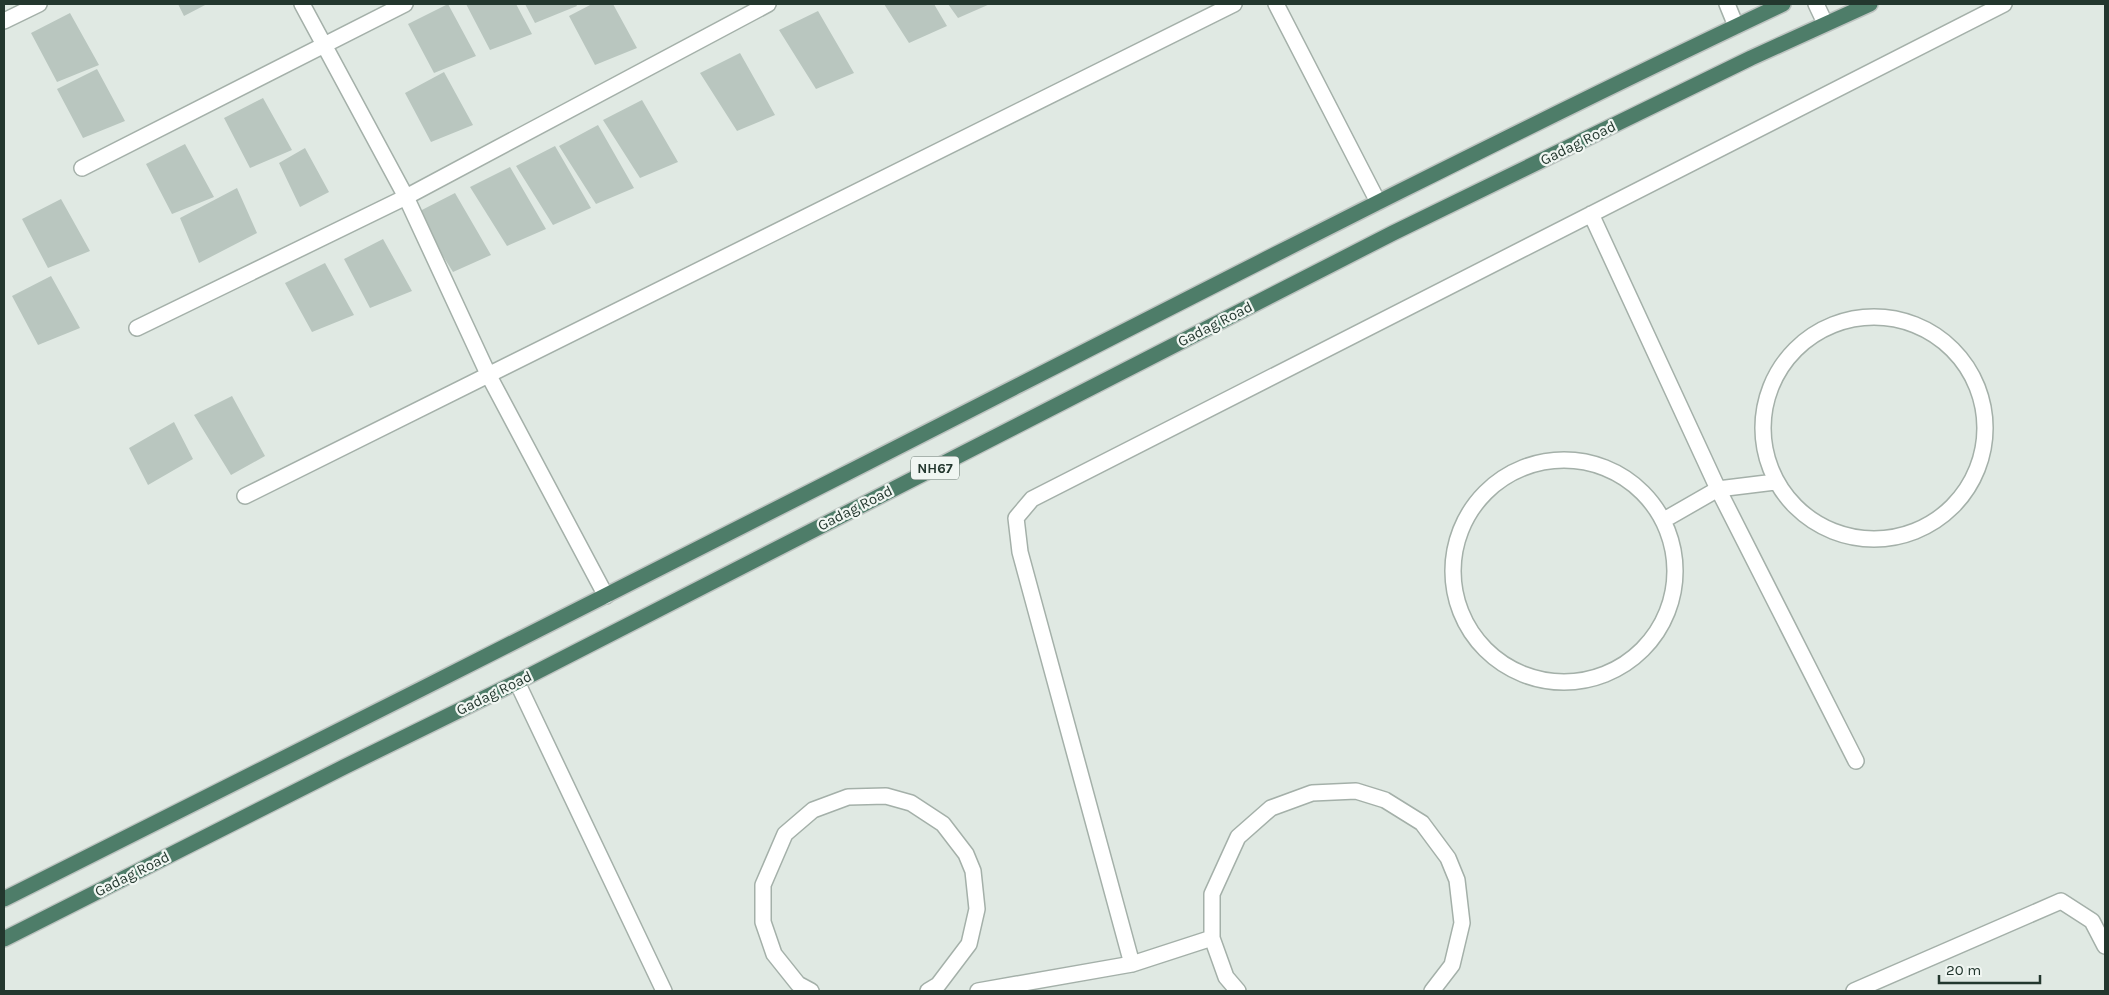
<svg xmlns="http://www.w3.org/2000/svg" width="2109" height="995" viewBox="0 0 2109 995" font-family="Karla,sans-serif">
<rect width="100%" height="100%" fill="#e0e9e3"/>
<path fill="#b9c6bf" d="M 178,4 L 207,4 L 184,16 Z
M 448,4 L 476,56 L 434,73 L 408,24 Z
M 466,4 L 516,4 L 532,34 L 490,50 Z
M 525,4 L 576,4 L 577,6 L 535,23 Z
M 592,4 L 613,4 L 637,48 L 595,65 L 569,16 Z
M 884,4 L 934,4 L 947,26 L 909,43 Z
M 948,4 L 990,4 L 958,18 Z
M 818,11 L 854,73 L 816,89 L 779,30 Z
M 70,13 L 99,65 L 57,82 L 31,33 Z
M 740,53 L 775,115 L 737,131 L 700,73 Z
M 97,69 L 125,121 L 83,138 L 57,89 Z
M 444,72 L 473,125 L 431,142 L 405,93 Z
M 263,98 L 292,150 L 250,168 L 224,118 Z
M 642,100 L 678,162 L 640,178 L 603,120 Z
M 598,125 L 634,188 L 596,204 L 559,146 Z
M 185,144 L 214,197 L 172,214 L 146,164 Z
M 555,146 L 591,208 L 553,225 L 516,166 Z
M 305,148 L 329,192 L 300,207 L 279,163 Z
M 510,167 L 546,229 L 507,246 L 470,187 Z
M 237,188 L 257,233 L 199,263 L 180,218 Z
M 455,193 L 491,255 L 453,272 L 416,213 Z
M 61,199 L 90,251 L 48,268 L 22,219 Z
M 383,239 L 412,291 L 370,308 L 344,259 Z
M 325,263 L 354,315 L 312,332 L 285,283 Z
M 51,276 L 80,328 L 38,345 L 12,296 Z
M 232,396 L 265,456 L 231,475 L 194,415 Z
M 174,422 L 193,459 L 148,485 L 129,448 Z"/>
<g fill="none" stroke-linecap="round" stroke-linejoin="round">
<g stroke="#a4b0a9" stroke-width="18">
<path id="service" d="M 1816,4 L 1825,23
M 1591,214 L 1718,489 L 1856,761
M1763 428a111 111 0 1 1 222 0a111 111 0 1 1-222 0Z
M1453 571a111 111 0 1 1 222 0a111 111 0 1 1-222 0Z
M 1664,520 L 1718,489 L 1775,482
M 1132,964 L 1020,552 L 1016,518 L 1032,499 L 2004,4
M 811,991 L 798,984 L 774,954 L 763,922 L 763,885 L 785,834 L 813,810 L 848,797 L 886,796 L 911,803 L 943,824 L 966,854 L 973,871 L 977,909 L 969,944 L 938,985 L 928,991
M 978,991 L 1132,964 L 1212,938
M 1238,991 L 1226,977 L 1212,938 L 1212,894 L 1238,837 L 1271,808 L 1312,793 L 1356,791 L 1385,800 L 1422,823 L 1448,858 L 1457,880 L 1462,923 L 1452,965 L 1432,991"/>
</g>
<g stroke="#a4b0a9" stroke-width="18">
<path id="minor" d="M 302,4 L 406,197 L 489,376 L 606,596
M 1276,4 L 1378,202
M 1727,4 L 1736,26
M 4,21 L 39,4
M 82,168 L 405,4
M 137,328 L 406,197 L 768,4
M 245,496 L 1234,4
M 517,682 L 664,991
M 1854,991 L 2061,901 L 2092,921 L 2105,946"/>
</g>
<g stroke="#bdc3c0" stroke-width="18">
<path id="trunk" d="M 4,899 C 284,758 564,618 843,475 C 1155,316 1466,154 1783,4
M 4,939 L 344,767 L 517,682 L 1393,233 L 1751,58 L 1870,4"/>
</g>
<use href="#service" stroke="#fff" stroke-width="15"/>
<use href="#minor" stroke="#fff" stroke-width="15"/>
<use href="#trunk" stroke="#4e7d69" stroke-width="15"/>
</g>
<g text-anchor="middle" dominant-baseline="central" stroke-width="4.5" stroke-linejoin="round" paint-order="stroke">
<rect fill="#f0f6f2" stroke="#607069" stroke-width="1" x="911" y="456.5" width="48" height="23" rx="4"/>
<g font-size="14" font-weight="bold" fill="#23372e">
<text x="935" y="468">NH67</text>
</g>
<g font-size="15" fill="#23372e" stroke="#f0f6f2">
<text transform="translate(1578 143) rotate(-26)">Gadag Road</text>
<text transform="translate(1215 324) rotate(-27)">Gadag Road</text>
<text transform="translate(855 508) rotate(-27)">Gadag Road</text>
<text transform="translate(494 693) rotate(-26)">Gadag Road</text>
<text transform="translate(132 874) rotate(-27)">Gadag Road</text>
</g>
</g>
<rect width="2109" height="995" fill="none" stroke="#23372e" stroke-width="10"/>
<path d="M1939 975v8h101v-8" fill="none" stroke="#23372e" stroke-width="2.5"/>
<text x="1946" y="975" font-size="15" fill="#23372e" stroke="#f0f6f2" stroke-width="4" paint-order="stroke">20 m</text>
</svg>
